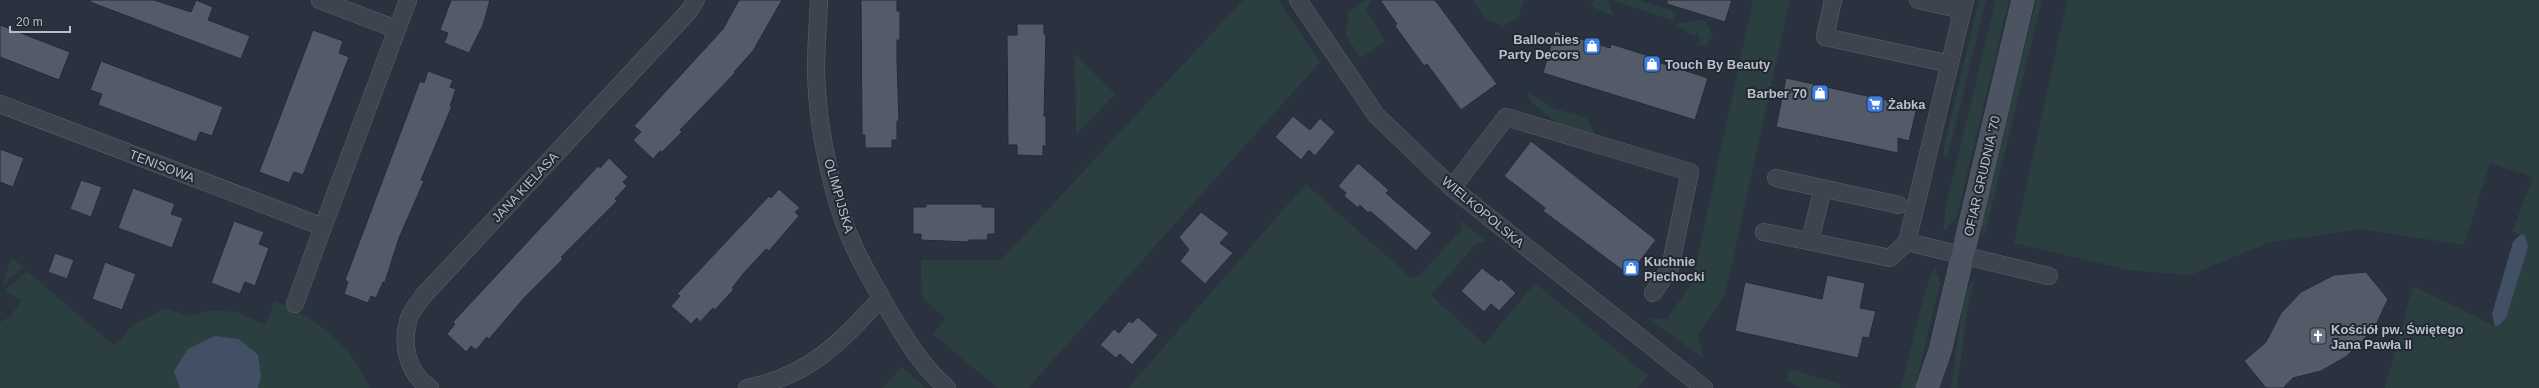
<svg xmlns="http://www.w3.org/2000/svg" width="2539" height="388" viewBox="0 0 2539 388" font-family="Helvetica,sans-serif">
<rect width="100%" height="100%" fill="#29323e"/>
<path fill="#2c3f40" d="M 1243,0 L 1278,0 L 1320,62 L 1028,388 L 998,388 L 933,334 L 946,319 L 922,297 L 921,260 L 1001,260 Z
M 1365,0 L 1372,0 L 1366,9 L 1385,42 L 1360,58 L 1345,33 L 1349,20 L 1347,16 L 1349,11 Z
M 1473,0 L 1524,0 L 1518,18 L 1503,26 L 1486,19 Z
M 1595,0 L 1607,0 L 1614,16 L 1590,6 Z
M 1613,0 L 1638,0 L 1676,12 L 1673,21 Z
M 1753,0 L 1790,0 L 1725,295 L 1698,335 L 1703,358 L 1648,318 L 1667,319 L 1692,283 Z
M 1979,0 L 1986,0 L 1948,157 L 1944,156 L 1944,147 Z
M 1996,0 L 2009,0 L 1957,216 L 1947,229 L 1943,231 L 1946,205 Z
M 2036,0 L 2042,0 L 1984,238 L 1981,225 Z
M 2067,0 L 2539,0 L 2539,388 L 2385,388 L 2413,286 L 2495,326 L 2521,234 L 2512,232 L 2533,177 L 2490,163 L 2464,245 L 2359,229 L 2268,243 L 2190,275 L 2128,270 L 2014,243 Z
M 1702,20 L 1706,22 L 1713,35 L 1706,46 L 1697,44 L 1702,43 L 1695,27 L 1697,34 L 1693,36 L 1681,28 L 1676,28 L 1678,23 Z
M 1075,54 L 1115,94 L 1076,135 Z
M 1528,91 L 1553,108 L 1587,118 L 1595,134 L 1558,124 L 1529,100 Z
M 1306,184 L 1411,278 L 1418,277 L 1461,230 L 1461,221 L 1486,241 L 1477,243 L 1431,295 L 1484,344 L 1535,283 L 1648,376 L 1637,388 L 1128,388 Z
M 11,257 L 23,267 L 4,284 L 3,284 Z
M 1935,266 L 1940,282 L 1915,388 L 1901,388 L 1926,289 Z
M 27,271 L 115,346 L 132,326 L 165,308 L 189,316 L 212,310 L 236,312 L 266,325 L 274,301 C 316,316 352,347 370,388 L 0,388 L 0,322 L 11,316 L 21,300 L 5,290 Z
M 1975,279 L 1968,306 L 1957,388 L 1951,388 L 1964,294 Z
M 902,367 L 926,388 L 882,388 Z
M 1789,369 L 1841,384 L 1840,388 L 1800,388 L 1787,380 Z"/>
<path fill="#415065" d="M 2521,234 L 2525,235 L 2528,247 L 2506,318 L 2498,326 L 2495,326 L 2492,314 L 2513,242 Z
M 214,336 L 239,339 L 258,355 L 261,377 L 258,388 L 180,388 L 174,371 L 188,349 Z"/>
<path fill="#535b69" stroke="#242b36" d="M 91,0 L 154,0 L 191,12 L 196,0 L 213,7 L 208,20 L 250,36 L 241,59 L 90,2 Z
M 451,0 L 490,0 L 483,25 L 469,53 L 444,43 L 448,33 L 440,30 Z
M 739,0 L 782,0 L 753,51 L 734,72 L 735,73 L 680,130 L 682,132 L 662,152 L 660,151 L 653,159 L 633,140 L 641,132 L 634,126 L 723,29 Z
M 861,0 L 897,0 L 897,11 L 900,11 L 900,40 L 897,40 L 897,59 L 899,121 L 897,121 L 897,140 L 892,140 L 892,148 L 865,148 L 865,135 L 862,135 Z
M 1380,0 L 1435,0 L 1497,84 L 1461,110 L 1427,64 L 1424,66 L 1395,26 L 1397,24 Z
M 1667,0 L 1732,0 L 1725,22 L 1667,4 Z
M 1017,24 L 1044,24 L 1044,34 L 1046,34 L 1044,116 L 1046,116 L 1046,146 L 1043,146 L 1043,156 L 1017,155 L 1017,145 L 1008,145 L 1007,35 L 1017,35 Z
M 0,25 L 70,52 L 59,80 L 0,57 Z
M 313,30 L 343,41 L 339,53 L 349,57 L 303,175 L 294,172 L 289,183 L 259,172 Z
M 1555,31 L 1610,48 L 1611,44 L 1659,59 L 1658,62 L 1708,78 L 1695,120 L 1543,73 Z
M 101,61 L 223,107 L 212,136 L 200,132 L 196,142 L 98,105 L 102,94 L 90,90 Z
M 428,71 L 453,80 L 450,87 L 456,89 L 450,106 L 452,106 L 421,180 L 424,181 L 399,238 L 385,282 L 383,282 L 376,298 L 371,296 L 368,303 L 344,294 L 348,282 L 345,280 L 420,81 L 424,83 Z
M 1786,78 L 1917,107 L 1909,141 L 1898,138 L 1898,153 L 1776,127 Z
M 1293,116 L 1310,130 L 1320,118 L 1335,132 L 1315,156 L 1309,150 L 1301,160 L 1275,137 Z
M 1531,141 L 1656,240 L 1629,275 L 1543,211 L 1545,208 L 1504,176 Z
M 0,149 L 24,158 L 13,187 L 0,182 Z
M 609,158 L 628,177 L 623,182 L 627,186 L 615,199 L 617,201 L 561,257 L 563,259 L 525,297 L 489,339 L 487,337 L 476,350 L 471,346 L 466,352 L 447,334 L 455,324 L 453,322 L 598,166 L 600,168 Z
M 1358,163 L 1389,190 L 1386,193 L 1432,233 L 1416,251 L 1370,211 L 1368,213 L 1360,205 L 1358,208 L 1344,196 L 1346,193 L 1338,186 Z
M 81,180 L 102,187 L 91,217 L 70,209 Z
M 133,188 L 175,204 L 171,214 L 183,218 L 172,248 L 118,228 Z
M 779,189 L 800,208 L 795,212 L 799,216 L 769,251 L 766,249 L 743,274 L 732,288 L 734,289 L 715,310 L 713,308 L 700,322 L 697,318 L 691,324 L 671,306 L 680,296 L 677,294 L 769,196 L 771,198 Z
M 926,204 L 982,204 L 982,207 L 995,207 L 995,234 L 988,234 L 987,240 L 969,240 L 969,242 L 921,240 L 921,234 L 913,234 L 913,207 L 926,207 Z
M 1201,212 L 1229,233 L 1220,243 L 1233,253 L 1205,284 L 1180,261 L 1189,250 L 1179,237 Z
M 234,221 L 264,232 L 259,244 L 269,248 L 255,286 L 245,282 L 240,294 L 211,283 Z
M 55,253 L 74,260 L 67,279 L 48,272 Z
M 105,262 L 136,274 L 122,310 L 92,299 Z
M 1482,268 L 1499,281 L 1501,279 L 1516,293 L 1499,311 L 1491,304 L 1484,312 L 1461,291 Z
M 2366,272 L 2388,299 L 2374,329 L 2347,356 L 2321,371 L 2293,378 L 2283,388 L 2266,388 L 2244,361 L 2266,342 L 2281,313 L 2301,292 L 2334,275 Z
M 1827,275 L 1865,283 L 1860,308 L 1876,311 L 1869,338 L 1863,337 L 1858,358 L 1735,331 L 1745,282 L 1822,299 Z
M 1138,317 L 1158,335 L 1132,365 L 1120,354 L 1116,358 L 1100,345 L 1114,329 L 1119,333 L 1129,321 L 1132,323 Z"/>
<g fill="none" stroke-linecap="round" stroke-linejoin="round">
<g stroke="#5b626c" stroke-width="18">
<path id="street" d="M 320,0 L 396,29
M 819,0 C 818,23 816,47 816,70 C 817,121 828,177 845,225 C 856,255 873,283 889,311 C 905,338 922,367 947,388
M 1298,0 L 1376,115 L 1452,188 L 1704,388
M 1833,0 L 1825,37 L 1950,64
M 1918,0 L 1963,10
M 1965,0 L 1907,242 L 2049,276
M 0,104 L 323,227 L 408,0
M 1776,178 L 1899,205
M 1452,188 L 1506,117 L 1690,172 L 1670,268 L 1653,293
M 1764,232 L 1890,258 L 1907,242
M 1810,241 L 1823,188
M 295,304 L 323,227
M 430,388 C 407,373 401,344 409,318 C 412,310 419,302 424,295 L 689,11 L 696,0
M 747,388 C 809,376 841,342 881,298"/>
</g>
<g stroke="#5b626c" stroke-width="23">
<path id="secondary" d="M 1927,388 L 1940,351 L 2023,0"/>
</g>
<use href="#street" stroke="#3d444e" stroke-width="17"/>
<use href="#secondary" stroke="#4c5461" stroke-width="22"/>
</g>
<defs>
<g id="shop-square" transform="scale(0.9)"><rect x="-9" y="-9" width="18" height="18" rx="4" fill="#3f7fe0" stroke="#222934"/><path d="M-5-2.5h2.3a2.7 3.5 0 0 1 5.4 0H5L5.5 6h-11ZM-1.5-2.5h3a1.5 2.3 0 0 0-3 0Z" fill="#fff"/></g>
<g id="supermarket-square" transform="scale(0.9)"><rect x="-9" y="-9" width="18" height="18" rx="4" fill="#3f7fe0" stroke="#222934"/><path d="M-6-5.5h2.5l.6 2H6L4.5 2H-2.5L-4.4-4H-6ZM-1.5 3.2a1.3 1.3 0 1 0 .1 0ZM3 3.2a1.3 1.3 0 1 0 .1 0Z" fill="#fff"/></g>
<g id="church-square" transform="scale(0.9)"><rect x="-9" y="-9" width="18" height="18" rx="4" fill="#6b7280" stroke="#222934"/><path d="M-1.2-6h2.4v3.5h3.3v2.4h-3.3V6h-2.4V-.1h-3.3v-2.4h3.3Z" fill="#fff"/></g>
</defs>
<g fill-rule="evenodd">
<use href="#shop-square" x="1592" y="46"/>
<use href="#shop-square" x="1652" y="64"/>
<use href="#shop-square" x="1820" y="93"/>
<use href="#supermarket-square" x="1875" y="104"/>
<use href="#shop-square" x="1631" y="268"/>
<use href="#church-square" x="2318" y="336"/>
</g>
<g text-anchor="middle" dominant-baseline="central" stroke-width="4" stroke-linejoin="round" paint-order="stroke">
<g font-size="13" font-weight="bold" fill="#babfc9" stroke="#222934" text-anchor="start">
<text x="1579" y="39" text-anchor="end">Balloonies<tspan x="1579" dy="15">Party Decors</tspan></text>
<text x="1665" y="64">Touch By Beauty</text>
<text x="1807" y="93" text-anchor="end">Barber 70</text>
<text x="1888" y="104">Żabka</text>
<text x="1644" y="261">Kuchnie<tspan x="1644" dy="15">Piechocki</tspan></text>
<text x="2331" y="329">Kościół pw. Świętego<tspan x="2331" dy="15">Jana Pawła II</tspan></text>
</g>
<g font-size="13" fill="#babfc9" stroke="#222934">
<text transform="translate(162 166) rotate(21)">TENISOWA</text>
<text transform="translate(1982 176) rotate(-77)">OFIAR GRUDNIA '70</text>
<text transform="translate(525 187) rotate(-47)">JANA KIELASA</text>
<text transform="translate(839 196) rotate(74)">OLIMPIJSKA</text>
<text transform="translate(1483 212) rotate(40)">WIELKOPOLSKA</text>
</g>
</g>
<path d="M10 26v6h60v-6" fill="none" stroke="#babfc9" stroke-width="2"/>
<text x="16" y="26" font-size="12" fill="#babfc9" stroke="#222934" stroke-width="3" paint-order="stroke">20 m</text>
</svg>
